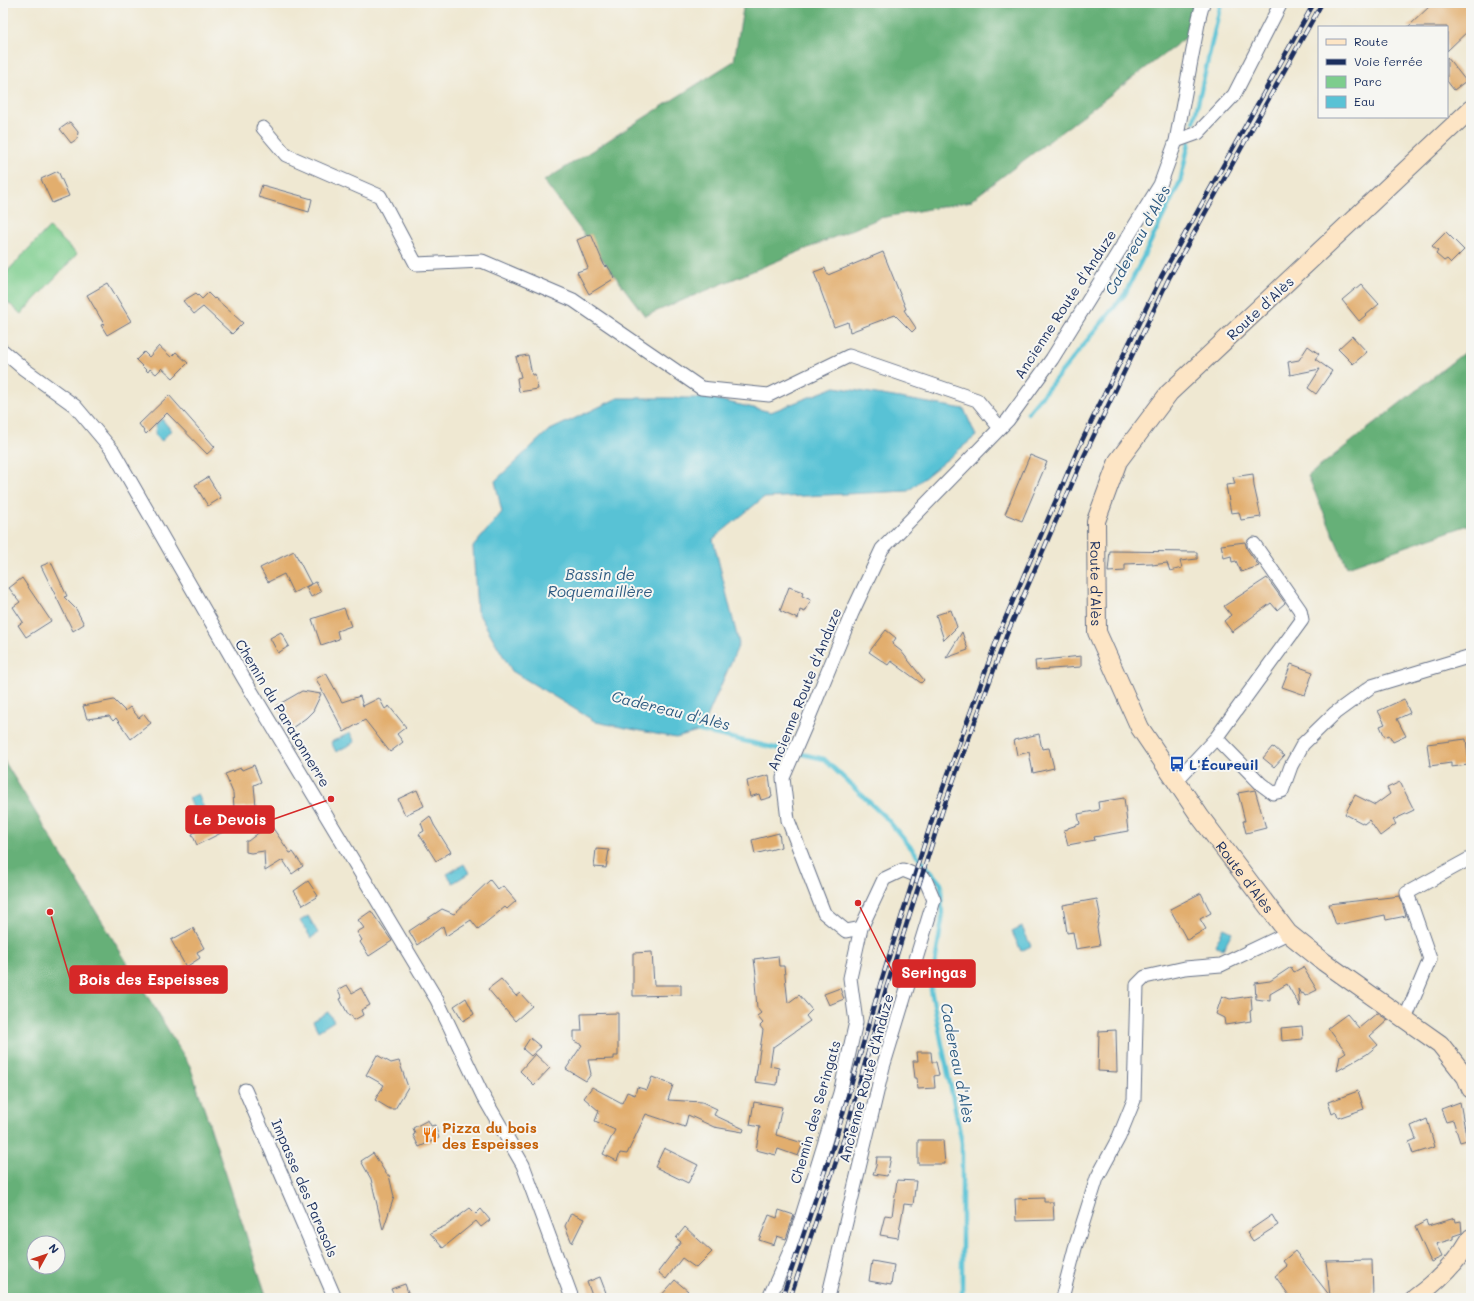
<svg xmlns="http://www.w3.org/2000/svg" width="1474" height="1301" viewBox="0 0 1474 1301" font-family="Mali,sans-serif">
<rect width="100%" height="100%" fill="#f6f6f2"/>
<filter id="ink" filterUnits="userSpaceOnUse"><feTurbulence type="fractalNoise" baseFrequency=".025" numOctaves="2"/><feDisplacementMap in="SourceGraphic" scale="8" xChannelSelector="R" yChannelSelector="G"/><feConvolveMatrix kernelMatrix="1 2 1 2 8 2 1 2 1" color-interpolation-filters="sRGB"/></filter>
<filter id="wash" filterUnits="userSpaceOnUse"><feTurbulence type="fractalNoise" baseFrequency=".012" numOctaves="4" result="noise"/><feDisplacementMap in="SourceGraphic" scale="16" xChannelSelector="R" yChannelSelector="G"/><feGaussianBlur stdDeviation="0.9" result="paint"/><feColorMatrix in="noise" values="0 0 0 0 0 0 0 0 0 0 0 0 0 0 0 0 0 1.4 0 .05"/><feComposite in="paint" operator="in"/></filter>
<g filter="url(#wash)">
<rect width="100%" height="100%" fill="#efe8d2"/>
<path fill="#7dcd8d" stroke="#4c7e76" d="M 49,227 L 77,254 L 21,314 L 3,298 L 3,276 Z"/>
<path fill="#66b078" stroke="#40706b" fill-rule="evenodd" d="M 744,3 L 1196,3 L 1188,36 L 970,201 L 972,201 L 880,218 L 645,316 L 544,181 L 734,61 Z
M 1471,347 L 1471,524 L 1347,567 L 1308,476 Z
M 3,759 L 190,1066 L 267,1298 L 3,1298 ZM 34,1243 L 58,1243 L 58,1267 L 34,1267 Z"/>
<path fill="#59c2d5" stroke="#3a789a" d="M 835,387 L 964,409 L 976,436 L 908,491 L 763,498 L 713,539 L 739,644 L 701,731 L 676,738 L 596,722 L 512,671 L 477,611 L 473,547 L 502,512 L 495,481 L 548,431 L 618,398 L 710,398 L 771,412 Z
M 162,419 L 171,430 L 162,441 L 155,435 L 156,424 Z
M 350,733 L 355,742 L 336,752 L 331,742 Z
M 198,794 L 205,811 L 196,815 L 189,798 Z
M 464,864 L 469,873 L 453,883 L 447,874 Z
M 308,916 L 318,933 L 311,938 L 300,921 Z
M 1022,927 L 1031,946 L 1021,951 L 1012,932 Z
M 1224,928 L 1232,932 L 1223,949 L 1215,945 Z
M 328,1012 L 334,1021 L 318,1031 L 313,1021 Z"/>
<g fill="none" stroke-linecap="round" stroke-linejoin="round">
<path stroke="#59c2d5" stroke-width="4.5" d="M 1194,121 L 1221,3
M 1028,413 L 1125,294 L 1180,182 L 1189,143
M 696,730 L 824,759 L 888,820 L 941,884 L 942,919 L 931,990 L 962,1143 L 962,1298"/>
</g>
<g id="blocks">
<path fill="#e2ae6e" d="M 1433,3 L 1471,3 L 1471,28 L 1447,51 L 1447,27 L 1408,27 Z
M 1447,57 L 1466,81 L 1454,90 L 1447,81 Z
M 70,122 L 78,132 L 77,139 L 71,143 L 60,129 Z
M 58,171 L 69,196 L 52,203 L 41,179 Z
M 262,185 L 312,199 L 309,212 L 258,197 Z
M 1446,232 L 1464,250 L 1451,263 L 1447,259 L 1444,261 L 1436,254 L 1438,251 L 1432,246 Z
M 591,234 L 605,267 L 607,265 L 615,278 L 589,294 L 577,272 L 588,268 L 577,240 Z
M 883,252 L 906,309 L 904,310 L 916,328 L 912,332 L 895,315 L 850,332 L 848,322 L 834,327 L 814,272 L 825,268 L 828,275 Z
M 108,283 L 131,321 L 107,335 L 101,325 L 104,324 L 87,295 Z
M 1361,284 L 1379,304 L 1359,321 L 1342,300 Z
M 196,293 L 202,299 L 208,293 L 214,299 L 215,298 L 243,323 L 232,334 L 203,307 L 194,314 L 183,301 Z
M 1352,336 L 1367,352 L 1353,364 L 1338,349 Z
M 159,346 L 171,357 L 176,352 L 188,363 L 173,378 L 162,368 L 156,374 L 150,369 L 148,372 L 136,360 L 144,352 L 149,357 Z
M 1308,346 L 1319,354 L 1315,359 L 1332,371 L 1316,394 L 1308,388 L 1320,369 L 1290,375 L 1288,362 L 1299,360 Z
M 528,355 L 532,375 L 535,374 L 538,389 L 519,392 L 517,378 L 521,377 L 516,357 Z
M 169,395 L 215,447 L 207,454 L 167,413 L 146,434 L 139,424 Z
M 1030,455 L 1047,462 L 1022,521 L 1005,514 Z
M 1253,474 L 1254,486 L 1261,517 L 1241,520 L 1239,512 L 1231,513 L 1226,485 L 1235,484 L 1233,477 Z
M 208,477 L 221,498 L 208,506 L 195,485 Z
M 1245,542 L 1247,549 L 1259,566 L 1241,572 L 1236,561 L 1232,562 L 1231,556 L 1224,558 L 1221,545 Z
M 294,551 L 311,584 L 293,593 L 284,574 L 268,582 L 260,568 Z
M 1110,551 L 1197,552 L 1197,559 L 1180,561 L 1182,568 L 1170,571 L 1167,563 L 1152,565 L 1152,563 L 1125,564 L 1125,571 L 1108,572 Z
M 51,562 L 67,596 L 64,597 L 76,609 L 84,624 L 73,631 L 41,566 Z
M 22,578 L 51,621 L 26,637 L 18,625 L 23,622 L 13,607 L 20,602 L 9,588 Z
M 1267,578 L 1285,603 L 1277,610 L 1271,603 L 1232,632 L 1224,621 L 1231,615 L 1224,606 Z
M 316,582 L 321,592 L 311,597 L 306,587 Z
M 789,587 L 803,592 L 802,596 L 811,600 L 805,612 L 800,610 L 798,619 L 780,611 Z
M 344,608 L 351,626 L 337,631 L 339,639 L 321,645 L 312,619 Z
M 951,610 L 957,627 L 944,640 L 936,615 Z
M 886,630 L 896,638 L 892,644 L 901,651 L 924,680 L 921,683 L 891,661 L 888,665 L 869,652 Z
M 281,632 L 289,646 L 278,653 L 270,638 Z
M 962,632 L 968,650 L 946,658 Z
M 1081,656 L 1081,667 L 1036,670 L 1035,661 Z
M 1291,664 L 1313,672 L 1305,695 L 1282,687 Z
M 326,673 L 342,702 L 360,696 L 363,706 L 379,698 L 385,709 L 389,706 L 406,727 L 397,734 L 403,742 L 390,752 L 365,720 L 344,732 L 316,679 Z
M 302,691 L 321,694 L 313,711 L 306,718 L 292,728 L 276,706 Z
M 1404,699 L 1410,713 L 1397,719 L 1406,736 L 1393,742 L 1389,735 L 1385,737 L 1380,726 L 1385,724 L 1378,711 Z
M 114,700 L 125,711 L 130,707 L 139,718 L 144,714 L 151,723 L 131,739 L 116,718 L 113,721 L 109,716 L 87,719 L 83,706 Z
M 1039,734 L 1042,749 L 1049,748 L 1054,768 L 1033,773 L 1029,752 L 1017,755 L 1014,740 Z
M 1466,739 L 1469,765 L 1451,767 L 1451,763 L 1430,766 L 1427,744 Z
M 1272,747 L 1274,748 L 1274,747 L 1284,756 L 1274,767 L 1263,758 Z
M 254,765 L 261,782 L 254,785 L 256,806 L 234,808 L 233,793 L 225,774 L 241,768 L 242,770 Z
M 769,775 L 772,797 L 761,800 L 759,794 L 750,797 L 747,781 Z
M 1400,782 L 1414,810 L 1393,820 L 1396,824 L 1380,836 L 1369,820 L 1364,824 L 1345,814 L 1355,795 L 1375,805 L 1390,794 L 1387,788 Z
M 417,790 L 424,806 L 405,815 L 398,799 Z
M 1255,790 L 1266,828 L 1246,833 L 1243,821 L 1245,821 L 1238,793 Z
M 1124,798 L 1128,831 L 1094,837 L 1095,840 L 1068,845 L 1064,830 L 1068,829 L 1068,828 L 1080,824 L 1078,814 L 1099,810 L 1098,802 Z
M 430,816 L 434,825 L 451,852 L 436,861 L 419,834 L 424,831 L 421,823 Z
M 219,819 L 225,831 L 197,845 L 192,834 Z
M 270,824 L 290,853 L 293,852 L 303,866 L 292,874 L 283,860 L 265,871 L 264,851 L 251,853 L 246,852 L 246,841 L 248,841 Z
M 779,833 L 781,847 L 755,854 L 752,840 Z
M 596,849 L 609,850 L 606,868 L 594,867 Z
M 490,880 L 498,890 L 503,886 L 516,901 L 507,909 L 505,907 L 478,929 L 471,920 L 446,936 L 443,926 L 417,945 L 409,931 L 442,909 L 454,914 Z
M 308,881 L 318,896 L 303,905 L 294,891 Z
M 1201,893 L 1211,913 L 1200,919 L 1206,929 L 1187,940 L 1170,909 Z
M 1400,896 L 1406,916 L 1386,920 L 1385,915 L 1336,925 L 1329,904 Z
M 1097,899 L 1100,914 L 1097,928 L 1100,945 L 1076,949 L 1073,932 L 1067,933 L 1063,905 Z
M 371,911 L 392,941 L 369,956 L 360,942 L 362,940 L 357,932 L 364,928 L 358,920 Z
M 193,928 L 204,948 L 197,952 L 200,958 L 186,967 L 171,940 Z
M 652,952 L 654,985 L 681,985 L 681,995 L 633,996 L 633,953 Z
M 778,956 L 779,966 L 784,966 L 788,1003 L 799,995 L 812,1010 L 806,1016 L 810,1021 L 773,1047 L 770,1066 L 779,1068 L 777,1085 L 755,1082 L 763,1030 L 760,1026 L 763,1023 L 757,1016 L 761,1013 L 757,1008 L 755,982 L 757,982 L 754,959 Z
M 1291,967 L 1294,972 L 1303,967 L 1317,990 L 1305,996 L 1303,993 L 1301,994 L 1298,989 L 1300,1007 L 1287,984 L 1270,994 L 1270,1001 L 1256,999 L 1255,983 L 1270,981 Z
M 501,979 L 516,996 L 520,993 L 532,1006 L 515,1021 L 488,989 Z
M 347,985 L 352,993 L 361,988 L 370,1005 L 361,1010 L 363,1015 L 354,1020 L 351,1015 L 349,1016 L 340,999 L 342,998 L 338,990 Z
M 840,988 L 844,999 L 829,1005 L 824,994 Z
M 1222,996 L 1230,999 L 1251,996 L 1252,1010 L 1250,1011 L 1251,1021 L 1225,1025 L 1224,1018 L 1216,1014 Z
M 466,998 L 474,1014 L 463,1021 L 454,1006 Z
M 618,1013 L 618,1056 L 614,1056 L 614,1059 L 588,1060 L 591,1074 L 586,1081 L 566,1069 L 582,1045 L 574,1041 L 574,1031 L 582,1031 L 581,1014 Z
M 1377,1013 L 1388,1020 L 1370,1036 L 1378,1045 L 1367,1054 L 1337,1071 L 1340,1056 L 1346,1052 L 1328,1028 L 1347,1014 L 1359,1028 Z
M 1302,1026 L 1303,1039 L 1282,1041 L 1281,1028 Z
M 1116,1030 L 1117,1072 L 1098,1071 L 1099,1031 Z
M 530,1038 L 541,1047 L 531,1056 L 523,1049 Z
M 917,1052 L 931,1052 L 932,1062 L 936,1062 L 939,1075 L 934,1076 L 935,1088 L 918,1089 L 917,1078 L 915,1078 L 913,1061 L 918,1061 Z
M 535,1054 L 550,1068 L 534,1085 L 520,1071 Z
M 377,1055 L 391,1063 L 399,1061 L 408,1087 L 395,1109 L 390,1109 L 375,1100 L 384,1085 L 366,1075 Z
M 652,1077 L 673,1085 L 668,1100 L 702,1102 L 717,1109 L 714,1115 L 744,1129 L 743,1132 L 714,1127 L 688,1115 L 685,1127 L 646,1114 L 627,1154 L 620,1153 L 617,1161 L 603,1154 L 615,1130 L 595,1121 L 599,1111 L 584,1098 L 592,1087 L 622,1103 L 627,1092 L 635,1095 L 637,1087 L 647,1090 Z
M 1358,1091 L 1364,1109 L 1338,1118 L 1336,1112 L 1332,1114 L 1328,1102 Z
M 754,1102 L 782,1107 L 776,1135 L 803,1143 L 798,1156 L 778,1149 L 776,1155 L 756,1150 L 760,1127 L 750,1125 Z
M 1460,1102 L 1467,1140 L 1460,1142 L 1453,1120 L 1446,1122 L 1441,1109 Z
M 1427,1119 L 1435,1147 L 1413,1154 L 1409,1142 L 1416,1139 L 1411,1126 Z
M 428,1120 L 431,1126 L 435,1125 L 439,1138 L 419,1147 L 413,1135 L 415,1134 L 413,1128 Z
M 918,1140 L 943,1140 L 945,1164 L 918,1164 Z
M 664,1148 L 698,1165 L 688,1183 L 655,1167 Z
M 373,1153 L 387,1175 L 389,1175 L 394,1197 L 383,1230 L 371,1179 L 361,1161 Z
M 877,1157 L 891,1157 L 887,1176 L 873,1174 L 876,1166 Z
M 897,1180 L 916,1181 L 913,1205 L 904,1204 L 898,1238 L 880,1235 L 885,1215 L 892,1216 Z
M 1044,1198 L 1044,1202 L 1053,1202 L 1054,1220 L 1016,1221 L 1015,1199 Z
M 470,1208 L 476,1214 L 481,1209 L 490,1220 L 481,1227 L 476,1221 L 443,1248 L 430,1233 L 447,1225 Z
M 779,1210 L 794,1215 L 786,1239 L 777,1236 L 774,1245 L 759,1240 L 769,1215 L 777,1218 Z
M 571,1213 L 584,1219 L 572,1243 L 565,1226 Z
M 1272,1215 L 1278,1225 L 1253,1241 L 1247,1232 Z
M 1455,1218 L 1456,1222 L 1461,1221 L 1462,1233 L 1453,1236 L 1453,1239 L 1436,1244 L 1442,1257 L 1431,1262 L 1415,1227 L 1426,1221 L 1428,1226 Z
M 685,1227 L 712,1252 L 696,1268 L 682,1258 L 666,1279 L 658,1272 L 681,1242 L 676,1238 Z
M 1295,1251 L 1330,1296 L 1326,1261 L 1372,1260 L 1373,1298 L 1291,1298 L 1275,1276 L 1287,1266 L 1283,1261 Z
M 872,1261 L 894,1265 L 891,1285 L 869,1281 Z
M 600,1277 L 608,1298 L 593,1298 L 587,1282 Z
M 675,1280 L 688,1291 L 682,1298 L 659,1298 Z
M 405,1284 L 410,1298 L 395,1298 L 391,1289 Z"/>
</g>
</g>
<g filter="url(#ink)">
<use href="#blocks" fill-opacity="0" stroke="#657087" stroke-width="1"/>
<g fill="none" stroke-linecap="round" stroke-linejoin="round">
<g stroke="#657087" stroke-width="15">
<path id="minor" d="M 263,128 L 286,155 L 380,196 L 416,264 L 482,261 L 573,300 L 701,388 L 769,395 L 849,356 L 977,400 L 1000,428
M 1176,141 L 1198,133 L 1234,95 L 1281,3
M 3,351 L 24,369 L 75,406 L 113,451 L 244,679 L 437,1000 L 483,1096 L 523,1165 L 572,1298
M 1216,738 L 1261,784 L 1273,793 L 1282,791 L 1291,766 L 1303,744 L 1335,713 L 1372,686 L 1471,656
M 1176,781 L 1216,738 L 1302,620 L 1300,610 L 1254,544
M 861,928 L 846,931 L 824,913 L 788,820 L 783,778 L 805,727 L 852,613 L 882,549 L 1008,420 L 1052,359 L 1160,185 L 1176,141 L 1199,18 L 1203,3
M 1405,1019 L 1430,959 L 1407,893 L 1471,858
M 245,1090 L 335,1298
M 769,1298 L 794,1242 L 840,1093 L 856,1022 L 850,978 L 861,928 L 884,879 L 903,870 L 925,879 L 934,900 L 883,1067 L 828,1298
M 1062,1298 L 1075,1248 L 1097,1178 L 1119,1137 L 1134,1100 L 1137,985 L 1145,977 L 1185,968 L 1221,965 L 1288,933"/>
</g>
<g stroke="#657087" stroke-width="20">
<g id="secondary">
<path id="s1" d="M 1471,109 L 1169,393 L 1118,461 L 1096,521 L 1097,632 L 1140,728 L 1201,818 L 1288,933 L 1324,962 L 1440,1044 L 1466,1077 L 1471,1089"/>
<path d="M 1415,1298 C 1437,1282 1458,1261 1471,1238"/>
</g>
</g>
<use href="#minor" stroke="#fff" stroke-width="13"/>
<use href="#secondary" stroke="#fde5c5" stroke-width="18"/>
<g stroke="#1b2f5e" stroke-width="4.5">
<path id="rail" d="M 782,1298 L 835,1141 L 880,985 L 936,807 L 1000,631 L 1077,451 L 1162,275 L 1314,3
M 790,1298 L 843,1141 L 886,989 L 943,809 L 1007,634 L 1084,456 L 1169,278 L 1322,3"/>
</g>
<use href="#rail" stroke="#f6f6f2" stroke-width="3" stroke-dasharray="9" stroke-linecap="butt"/>
</g>
</g>
<defs>
<g id="bus-bare" transform="scale(1.2)"><path d="M-5-6H5V4H4V6H2V4H-2V6H-4V4H-5ZM-3.5-4V0h7V-4ZM-3.5 1.2v1.5H-2V1.2ZM2 1.2v1.5H3.5V1.2Z" fill="#1a4fb4" stroke="#f6f6f2" stroke-width="2.5" paint-order="stroke"/></g>
<g id="restaurant-bare" transform="scale(1.2)"><path d="M-5-6h1v4h1v-4h1v4h1v-4h1v5L-1.5 .5V6h-2V.5L-5-1ZM5-6V6H3V1.5H1.5Q1.5-4 5-6Z" fill="#e8710a" stroke="#f6f6f2" stroke-width="2.5" paint-order="stroke"/></g>
</defs>
<g fill-rule="evenodd">
<use href="#bus-bare" x="1177" y="764"/>
<use href="#restaurant-bare" x="430" y="1135"/>
</g>
<g text-anchor="middle" dominant-baseline="central" stroke-width="4" stroke-linejoin="round" paint-order="stroke">
<g font-size="14" fill="#1b2f5e" stroke="#f6f6f2">
<text transform="translate(1065 304) rotate(-57)">Ancienne Route d'Anduze</text>
<text transform="translate(1260 308) rotate(-43)">Route d'Alès</text>
<text stroke="none"><textPath href="#s1" startOffset="626">Route d'Alès</textPath></text>
<text transform="translate(804 689) rotate(-68)">Ancienne Route d'Anduze</text>
<text transform="translate(283 713) rotate(59)">Chemin du Paratonnerre</text>
<text stroke="none"><textPath href="#s1" startOffset="962">Route d'Alès</textPath></text>
<text transform="translate(866 1078) rotate(-75)">Ancienne Route d'Anduze</text>
<text transform="translate(815 1112) rotate(-74)">Chemin des Seringats</text>
<text transform="translate(305 1188) rotate(67)">Impasse des Parasols</text>
</g>
<g font-size="14" font-weight="bold" fill="#164399" stroke="#f6f6f2" text-anchor="start">
<text x="1189" y="764">L'Écureuil</text>
</g>
<g font-size="14" font-weight="bold" fill="#c56008" stroke="#f6f6f2" text-anchor="start">
<text x="442" y="1127">Pizza du bois<tspan x="442" dy="16">des Espeisses</tspan></text>
</g>
<g font-size="15" font-style="italic" fill="#2e5b82" stroke="#f6f6f2">
<text transform="translate(1137 240) rotate(-62)">Cadereau d'Alès</text>
<text x="600" y="574">Bassin de<tspan x="600" dy="17">Roquemaillère</tspan></text>
<text transform="translate(671 710) rotate(14)">Cadereau d'Alès</text>
<text transform="translate(958 1063) rotate(79)">Cadereau d'Alès</text>
</g>
</g>
<path fill="none" stroke="#d62828" stroke-width="1.5" d="M331 799L274 819M858 903L893 973M50 912L70 979"/>
<g fill="#d62828" stroke="#f6f6f2" stroke-width="1.5">
<circle cx="331" cy="799" r="4"/>
<circle cx="858" cy="903" r="4"/>
<circle cx="50" cy="912" r="4"/>
</g>
<g fill="#d62828" stroke="#d62828" stroke-width="1.5">
<rect x="186" y="806" width="88" height="27" rx="4"/>
<rect x="893" y="960" width="82" height="27" rx="4"/>
<rect x="70" y="966" width="157" height="27" rx="4"/>
</g>
<g font-size="15" text-anchor="middle" font-weight="bold" fill="#fff">
<text x="230" y="825">Le Devois</text>
<text x="934" y="978">Seringas</text>
<text x="149" y="985">Bois des Espeisses</text>
</g>
<rect width="1474" height="1301" fill="none" stroke="#f6f6f2" stroke-width="16"/>
<rect x="1318" y="26" width="130" height="92" fill="#f6f6f2" stroke="#9ea6b7"/>
<rect x="1326" y="39" width="20" height="6" fill="#fde5c5" stroke="#9ea6b7"/>
<text x="1354" y="46" font-size="12" fill="#1b2f5e">Route</text>
<rect x="1326" y="59" width="20" height="6" fill="#1b2f5e" stroke="#9ea6b7"/>
<text x="1354" y="66" font-size="12" fill="#1b2f5e">Voie ferrée</text>
<rect x="1326" y="76" width="20" height="12" fill="#7dcd8d" stroke="#9ea6b7"/>
<text x="1354" y="86" font-size="12" fill="#1b2f5e">Parc</text>
<rect x="1326" y="96" width="20" height="12" fill="#59c2d5" stroke="#9ea6b7"/>
<text x="1354" y="106" font-size="12" fill="#1b2f5e">Eau</text>
<g transform="translate(46 1255) rotate(50)"><circle r="19" fill="#f6f6f2" stroke="#9ea6b7"/>
<path d="M0-3L7 15L0 10L-7 15Z" fill="#c8321e"/>
<text y="-6" font-size="11" font-weight="bold" text-anchor="middle" fill="#1b2f5e">N</text>
</g>
</svg>
